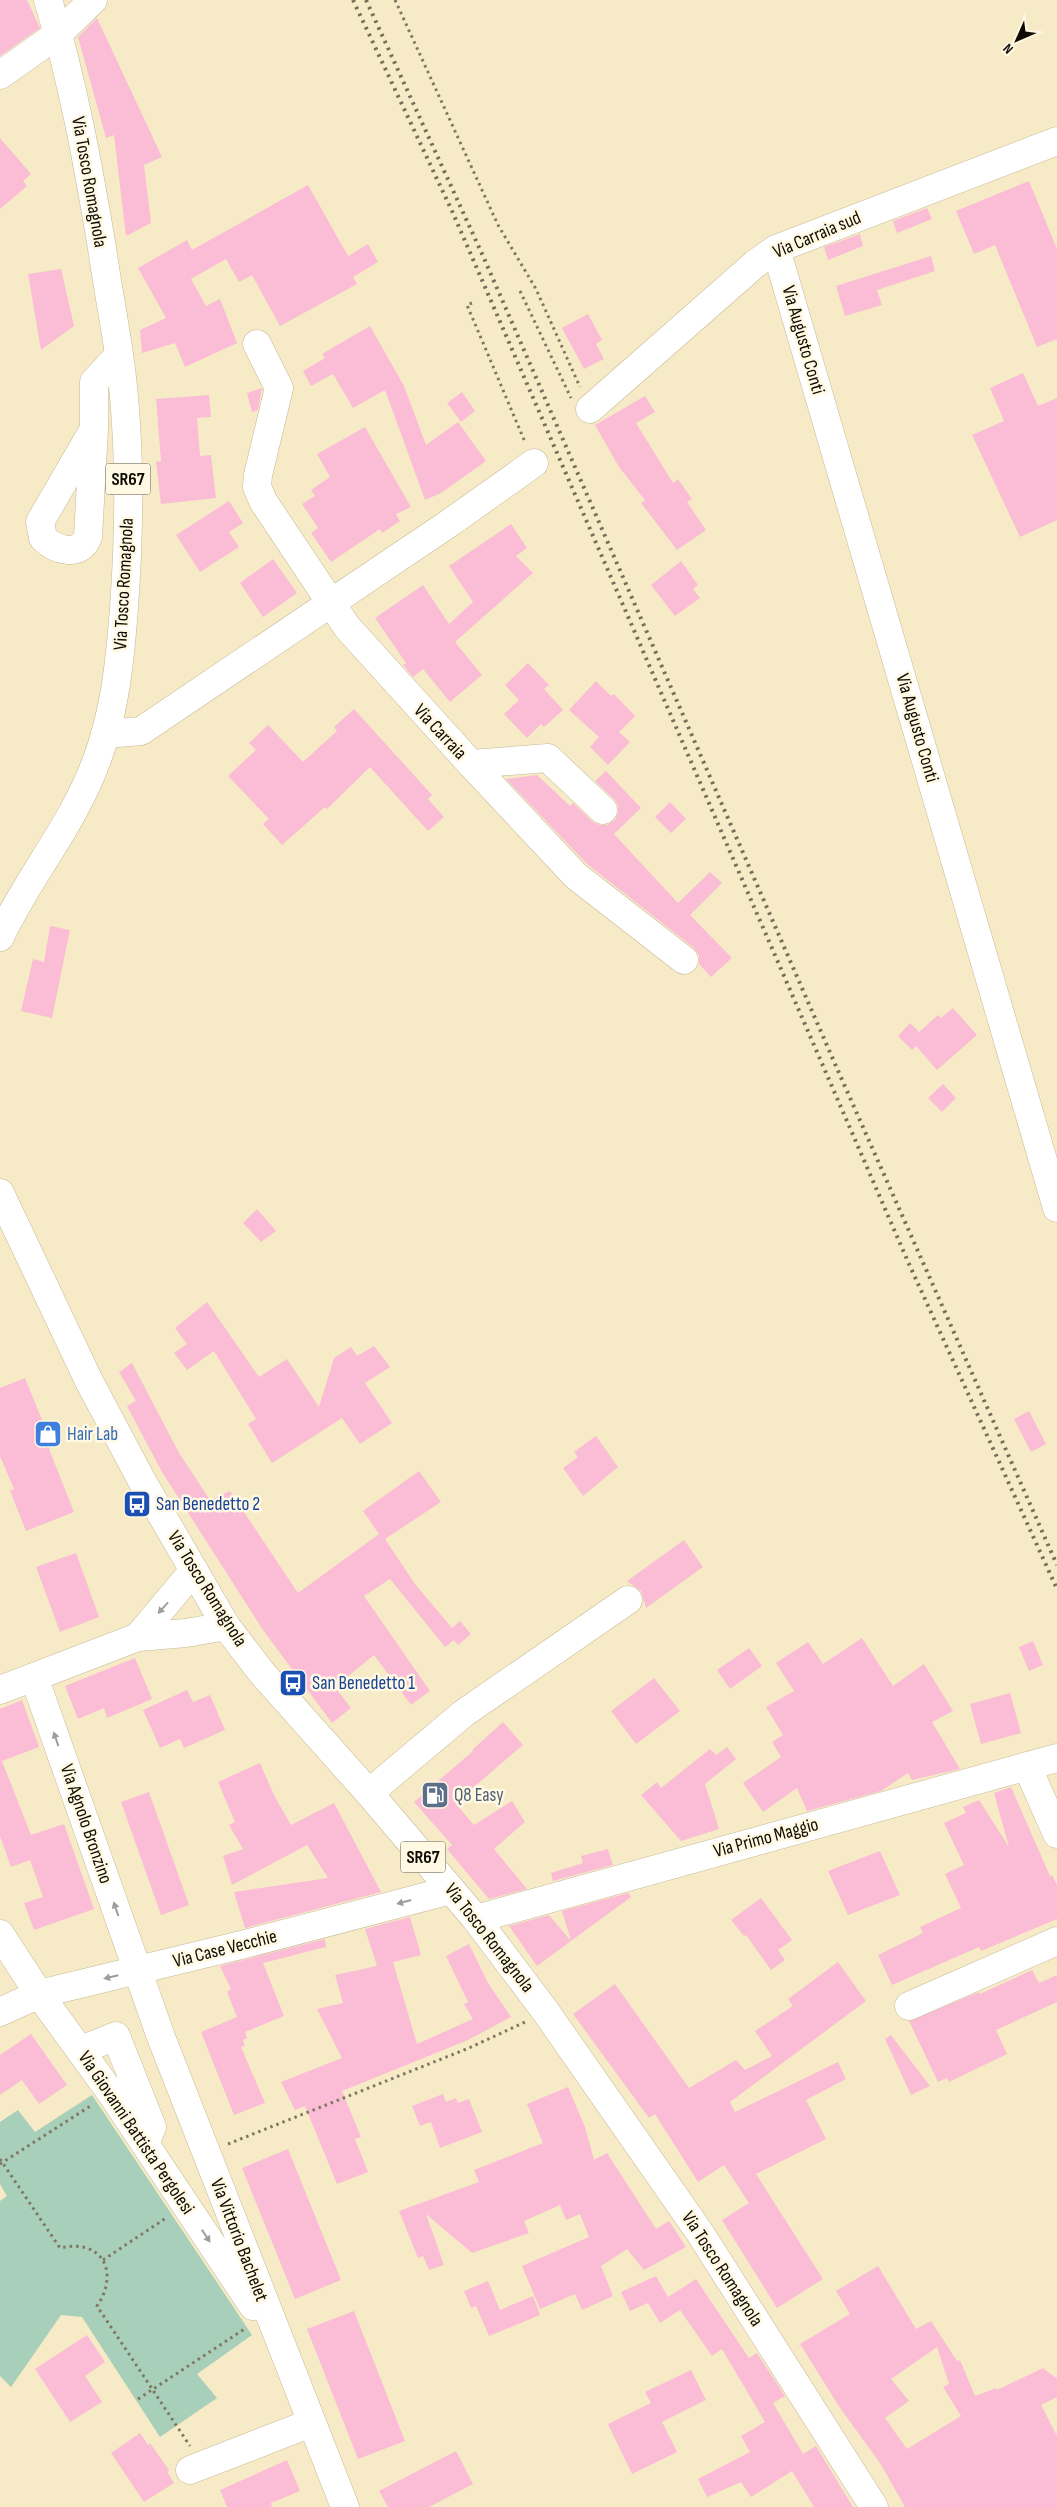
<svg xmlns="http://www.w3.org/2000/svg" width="1057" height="2507" viewBox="0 0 1057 2507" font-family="'Sofia Sans Condensed',sans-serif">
<rect width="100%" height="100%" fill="#f7eac6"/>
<path fill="#a8cfb9" d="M 92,2095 L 252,2335 L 197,2374 L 217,2398 L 160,2437 L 82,2317 L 61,2315 L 11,2387 L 0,2376 L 0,2201 L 7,2196 L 0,2184 L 0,2122 L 18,2110 L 35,2132 Z"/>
<path fill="#fbbdd5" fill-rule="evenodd" d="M 0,0 L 27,0 L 40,28 L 0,56 Z
M 97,18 L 162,157 L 144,165 L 151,223 L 126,236 L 114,135 L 106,138 L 78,37 Z
M 0,138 L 31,174 L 23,181 L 27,186 L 0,209 Z
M 1029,181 L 1057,249 L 1057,339 L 1037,347 L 995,245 L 974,254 L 956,211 Z
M 308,185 L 348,256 L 368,244 L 378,262 L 353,277 L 357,284 L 280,326 L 252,275 L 239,282 L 226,259 L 191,279 L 206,306 L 220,299 L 237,343 L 185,367 L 175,343 L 142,353 L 140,330 L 166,318 L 138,268 L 187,240 L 192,250 Z
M 927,208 L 932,219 L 897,233 L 893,221 Z
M 860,234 L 863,246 L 828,260 L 824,247 Z
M 931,256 L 935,271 L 877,290 L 882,305 L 845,316 L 836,286 Z
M 61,269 L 74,326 L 41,350 L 28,274 Z
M 588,314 L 602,340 L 596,344 L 604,359 L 584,369 L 562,328 Z
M 370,326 L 404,386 L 426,445 L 458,422 L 486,461 L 441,493 L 425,500 L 385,390 L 353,408 L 333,374 L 311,386 L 303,371 L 325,358 L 322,354 Z
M 1023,373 L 1038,406 L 1057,398 L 1057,520 L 1020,537 L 972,435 L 1004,421 L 990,388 Z
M 262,388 L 258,410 L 252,412 L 247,393 Z
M 462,392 L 475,411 L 461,422 L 447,403 Z
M 209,395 L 211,417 L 197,418 L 200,456 L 211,455 L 216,498 L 161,504 L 156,462 L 161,461 L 156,399 Z
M 645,396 L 655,412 L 636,423 L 673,483 L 678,479 L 692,499 L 687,502 L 706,530 L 677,550 L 641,503 L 645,500 L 619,467 L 595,425 Z
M 365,427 L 411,507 L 396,514 L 400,521 L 382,533 L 380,529 L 331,562 L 311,533 L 318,528 L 302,504 L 315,496 L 311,490 L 330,477 L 317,454 Z
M 229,501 L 243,523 L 229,532 L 239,547 L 200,572 L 176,535 Z
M 511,524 L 527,548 L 516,556 L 533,573 L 455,642 L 482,675 L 450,702 L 423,669 L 413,677 L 403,665 L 406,663 L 375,618 L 423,585 L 449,624 L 473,602 L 449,566 Z
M 273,559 L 297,593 L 263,617 L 240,583 Z
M 681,561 L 698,585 L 693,589 L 700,598 L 675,616 L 651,585 Z
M 528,663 L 549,685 L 544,689 L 563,710 L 544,727 L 541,724 L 527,738 L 504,714 L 519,700 L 505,685 Z
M 596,681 L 611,696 L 614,694 L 635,716 L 619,732 L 630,742 L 608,765 L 590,747 L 599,737 L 569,710 Z
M 354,709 L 432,795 L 428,799 L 444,817 L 428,831 L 370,767 L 327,809 L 325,807 L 282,845 L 263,824 L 269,819 L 228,776 L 256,750 L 249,743 L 268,725 L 303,762 L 337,731 L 334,727 Z
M 606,771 L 641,808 L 614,834 L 678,903 L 710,872 L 722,883 L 690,915 L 732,958 L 711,977 L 699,964 L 699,955 L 694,948 L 587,864 L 506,779 L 537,775 L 570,806 L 573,803 L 593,822 L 600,825 L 607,825 L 615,820 L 618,813 L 618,805 L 614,799 L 595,781 Z
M 670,802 L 686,819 L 671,833 L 655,817 Z
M 50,926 L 70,930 L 52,1018 L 21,1011 L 33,959 L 44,962 Z
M 953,1008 L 977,1035 L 937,1070 L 916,1046 L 912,1050 L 898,1036 L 910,1023 L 919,1032 L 938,1015 L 941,1018 Z
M 943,1084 L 956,1098 L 942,1112 L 928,1098 Z
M 257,1209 L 276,1231 L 261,1242 L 243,1223 Z
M 207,1302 L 259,1377 L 287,1359 L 319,1407 L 334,1358 L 351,1347 L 357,1356 L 374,1346 L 390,1367 L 365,1383 L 392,1423 L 360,1444 L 342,1418 L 272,1463 L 248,1424 L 256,1419 L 214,1351 L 187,1370 L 174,1353 L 187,1344 L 175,1328 Z
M 132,1363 L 179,1453 L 210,1500 L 230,1491 L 298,1593 L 379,1534 L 363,1511 L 419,1471 L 441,1502 L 385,1539 L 415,1584 L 452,1628 L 460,1621 L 471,1634 L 458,1645 L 454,1640 L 445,1647 L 390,1579 L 364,1596 L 430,1691 L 411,1705 L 374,1655 L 335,1687 L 351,1708 L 332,1723 L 263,1630 L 162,1472 L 127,1406 L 136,1401 L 119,1372 Z
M 25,1378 L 53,1447 L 49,1449 L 74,1512 L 26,1531 L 10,1491 L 14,1489 L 0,1456 L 0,1388 Z
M 1029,1411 L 1046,1444 L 1031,1452 L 1014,1419 Z
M 596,1436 L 618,1467 L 583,1496 L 563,1468 L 578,1457 L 574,1452 Z
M 684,1540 L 703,1567 L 646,1608 L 641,1591 L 627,1581 Z
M 76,1553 L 99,1617 L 60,1632 L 36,1567 Z
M 862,1638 L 893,1686 L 924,1664 L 953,1711 L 932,1722 L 960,1769 L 912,1780 L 908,1773 L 881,1791 L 807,1811 L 797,1788 L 763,1812 L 743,1783 L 781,1757 L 772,1742 L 783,1735 L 766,1707 L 794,1691 L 776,1663 L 808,1642 L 823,1664 Z
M 1033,1641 L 1043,1665 L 1029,1671 L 1019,1647 Z
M 749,1648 L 762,1666 L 730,1689 L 717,1670 Z
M 135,1658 L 152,1699 L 107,1718 L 104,1708 L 78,1719 L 65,1686 Z
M 654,1678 L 680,1711 L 636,1744 L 611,1711 Z
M 187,1690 L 193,1702 L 210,1695 L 225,1730 L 184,1748 L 180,1739 L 160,1748 L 143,1710 Z
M 1010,1693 L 1021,1733 L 981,1744 L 970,1704 Z
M 22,1700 L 39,1747 L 2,1761 L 31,1835 L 64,1824 L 94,1909 L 34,1930 L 24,1903 L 43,1897 L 30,1860 L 11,1867 L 0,1836 L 0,1709 Z
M 503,1722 L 523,1745 L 455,1803 L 474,1825 L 512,1801 L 525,1822 L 494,1849 L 527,1889 L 489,1899 L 447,1849 L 452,1845 L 414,1802 L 473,1751 L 472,1750 Z
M 727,1747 L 736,1759 L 705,1784 L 719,1829 L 681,1841 L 641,1795 L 657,1782 L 661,1788 L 710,1749 L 716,1755 Z
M 260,1763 L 274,1795 L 291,1825 L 334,1803 L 381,1892 L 245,1928 L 234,1892 L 328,1878 L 307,1845 L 232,1885 L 223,1856 L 243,1849 L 229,1825 L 235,1822 L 218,1782 Z
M 1011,1787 L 1050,1876 L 1052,1875 L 1057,1885 L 1057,1919 L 981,1951 L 979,1947 L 892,1985 L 878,1955 L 923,1933 L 920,1927 L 961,1908 L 945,1874 L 964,1865 L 944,1823 L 966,1813 L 963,1807 L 979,1800 L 1009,1847 L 994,1793 Z
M 149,1792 L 189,1905 L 161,1915 L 121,1802 Z
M 608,1849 L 613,1865 L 553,1881 L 551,1873 L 583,1863 L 581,1856 Z
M 880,1851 L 900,1895 L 848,1915 L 828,1871 Z
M 628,1893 L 631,1897 L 571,1941 L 562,1911 Z
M 761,1898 L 792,1940 L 778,1950 L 785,1960 L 771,1970 L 746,1935 L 744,1936 L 731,1920 Z
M 549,1915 L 571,1941 L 537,1966 L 509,1926 Z
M 410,1917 L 421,1955 L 393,1962 L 417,2044 L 473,2019 L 464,2004 L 468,2002 L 446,1956 L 469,1944 L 488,1983 L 511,2017 L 468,2040 L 342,2091 L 361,2137 L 355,2139 L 368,2172 L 337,2184 L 305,2106 L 295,2110 L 281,2082 L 342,2058 L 317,2009 L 343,2003 L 335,1975 L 377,1966 L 365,1929 Z
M 325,1939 L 326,1947 L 263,1963 L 284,2016 L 245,2032 L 247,2038 L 243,2040 L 245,2046 L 241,2047 L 265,2103 L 234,2115 L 201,2032 L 237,2017 L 227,1992 L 231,1989 L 220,1966 Z
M 838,1962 L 866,2001 L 730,2102 L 735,2112 L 838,2062 L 846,2079 L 806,2100 L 826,2139 L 756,2174 L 823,2279 L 777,2308 L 722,2220 L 749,2203 L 724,2165 L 698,2182 L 655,2114 L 649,2118 L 573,2014 L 615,1984 L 689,2088 L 736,2060 L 745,2070 L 772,2056 L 755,2031 L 793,2006 L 788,1999 Z
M 1032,1970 L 1039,1983 L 1057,1975 L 1057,2002 L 996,2030 L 1007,2054 L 949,2082 L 947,2078 L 938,2082 L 909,2021 L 979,1992 L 980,1994 Z
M 31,2034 L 67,2085 L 39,2104 L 22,2080 L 0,2095 L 0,2055 Z
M 891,2035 L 930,2086 L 911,2095 L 885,2039 Z
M 568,2087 L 585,2127 L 594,2160 L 607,2153 L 656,2229 L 669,2221 L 686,2247 L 644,2270 L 627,2249 L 601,2266 L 613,2296 L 582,2310 L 575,2294 L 540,2309 L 522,2266 L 589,2237 L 580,2214 L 566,2220 L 560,2205 L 524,2221 L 529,2233 L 472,2253 L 426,2214 L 444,2265 L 429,2270 L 423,2256 L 418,2258 L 399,2211 L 479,2182 L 474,2170 L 543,2143 L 527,2104 Z
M 443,2094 L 446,2102 L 456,2098 L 458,2103 L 469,2099 L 482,2132 L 440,2148 L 431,2122 L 420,2126 L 412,2106 Z
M 288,2149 L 341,2280 L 295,2299 L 242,2168 Z
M 878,2266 L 916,2329 L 931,2321 L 957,2361 L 960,2360 L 975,2396 L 996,2388 L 997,2390 L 1043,2368 L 1057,2379 L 1057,2397 L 1041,2405 L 1057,2436 L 1057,2507 L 905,2507 L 880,2463 L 840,2408 L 800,2344 L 850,2314 L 836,2291 ZM 937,2347 L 949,2384 L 943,2387 L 961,2416 L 907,2449 L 885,2418 L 909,2401 L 891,2379 Z
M 656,2276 L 668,2297 L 696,2279 L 749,2358 L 757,2353 L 785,2396 L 773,2403 L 803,2454 L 816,2446 L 853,2507 L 814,2507 L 792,2471 L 751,2497 L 741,2482 L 707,2497 L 698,2479 L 750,2452 L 741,2436 L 765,2422 L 722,2349 L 712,2356 L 680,2310 L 660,2323 L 648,2303 L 630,2311 L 621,2292 Z
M 488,2281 L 500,2310 L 533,2296 L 540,2315 L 489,2336 L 476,2306 L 471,2308 L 464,2291 Z
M 354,2311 L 405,2441 L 358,2459 L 307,2329 Z
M 87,2335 L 105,2362 L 85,2376 L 102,2402 L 70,2422 L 35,2369 Z
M 691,2370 L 706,2400 L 662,2422 L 677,2452 L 632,2474 L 608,2424 L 651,2403 L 645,2392 Z
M 140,2433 L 148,2445 L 150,2443 L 169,2470 L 167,2472 L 174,2483 L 144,2502 L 111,2453 Z
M 456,2451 L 473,2484 L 429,2507 L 388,2507 L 379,2491 Z
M 287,2460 L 300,2491 L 271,2503 L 272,2507 L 227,2507 L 220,2490 Z"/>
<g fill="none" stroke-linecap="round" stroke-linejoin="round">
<g stroke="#c5b996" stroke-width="29">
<path id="minor" d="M 0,75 L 58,34 L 93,0
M 776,249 L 1057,1208
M 257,344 L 279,388 L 258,475 L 257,487 L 263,501 L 347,627 L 471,764 L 548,758 L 603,810
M 590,409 L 755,264 L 776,249 L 1057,141
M 94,429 L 88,537 C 80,558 55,550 43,538 L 40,522 L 94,429 L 94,382 L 119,355
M 105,734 L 141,731 L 451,522 L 534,463
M 471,764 L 576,876 L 684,960
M 194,1570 L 138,1637 L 186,1633 L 226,1626
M 34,1677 L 161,2037 L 345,2507
M 0,1690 L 138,1637
M 1027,1766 L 1057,1834
M 369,1793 L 464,1713 L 628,1600
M 476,1919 L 1057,1758
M 0,1934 L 39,1994 L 111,2093 L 253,2306
M 909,2006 L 1057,1941
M 0,2012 L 39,1994 L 245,1944 L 451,1890
M 81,2050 L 116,2036 L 152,2127 L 145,2144
M 190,2470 L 311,2423"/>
</g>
<g stroke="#c5b996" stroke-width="29">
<path id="major" d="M 0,937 C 28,877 73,825 96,762 C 115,713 120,660 124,608 C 130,524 131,438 119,354 C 114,319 107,284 102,248 C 88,165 73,81 48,0
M 0,1193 L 88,1379 L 142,1481 L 226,1626 L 262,1673 L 369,1793 L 476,1919 L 546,2012 L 700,2233 L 874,2507"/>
</g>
<path stroke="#7f7761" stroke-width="3" stroke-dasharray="2.5 4" stroke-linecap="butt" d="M 395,0 L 498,225 L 536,289 L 580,387
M 520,291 L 571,398
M 472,303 L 467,305 L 525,442
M 228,2144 L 469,2048 L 525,2022
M 0,2159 L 60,2248 C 102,2238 120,2272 97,2306 L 190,2446
M 0,2164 L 92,2105
M 103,2260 L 166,2218
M 138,2399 L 246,2328"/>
<use href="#minor" stroke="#fff" stroke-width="28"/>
<use href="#major" stroke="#fff" stroke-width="28"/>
<path stroke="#766e59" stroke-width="4" stroke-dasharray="2.5 5" stroke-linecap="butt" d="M 353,0 L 452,211 L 909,1264 L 1057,1589
M 366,0 L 483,256 L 839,1073 L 1057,1565"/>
</g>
<defs><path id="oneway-solid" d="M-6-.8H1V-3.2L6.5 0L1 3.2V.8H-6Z" transform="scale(1.25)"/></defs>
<g fill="#9f9d9a">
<use href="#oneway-solid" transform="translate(163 1608) rotate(132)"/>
<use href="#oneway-solid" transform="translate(56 1739) rotate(-109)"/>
<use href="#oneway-solid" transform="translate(404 1902) rotate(165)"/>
<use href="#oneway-solid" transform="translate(116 1909) rotate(-109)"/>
<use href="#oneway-solid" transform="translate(111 1977) rotate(167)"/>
<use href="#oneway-solid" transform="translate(206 2236) rotate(57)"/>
</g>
<defs>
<g id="shop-square" transform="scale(1.4375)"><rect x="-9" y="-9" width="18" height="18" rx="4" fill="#3f7fe0" stroke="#fff8e2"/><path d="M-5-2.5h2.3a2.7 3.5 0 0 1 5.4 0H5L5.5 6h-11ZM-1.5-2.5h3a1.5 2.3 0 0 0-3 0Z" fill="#fff"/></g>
<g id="bus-square" transform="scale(1.4375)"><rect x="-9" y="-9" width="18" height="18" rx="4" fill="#1a4fb4" stroke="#fff8e2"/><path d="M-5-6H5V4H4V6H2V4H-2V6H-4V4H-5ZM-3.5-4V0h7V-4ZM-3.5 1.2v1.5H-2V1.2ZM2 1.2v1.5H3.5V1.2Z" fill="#fff"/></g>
<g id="fuel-square" transform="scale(1.4375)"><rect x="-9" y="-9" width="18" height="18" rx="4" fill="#5c6f8a" stroke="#fff8e2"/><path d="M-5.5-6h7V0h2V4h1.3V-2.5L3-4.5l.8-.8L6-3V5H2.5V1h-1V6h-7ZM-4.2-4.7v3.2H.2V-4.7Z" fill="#fff"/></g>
</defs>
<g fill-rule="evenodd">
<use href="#shop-square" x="48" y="1434"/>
<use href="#bus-square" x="137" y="1504"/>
<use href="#bus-square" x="293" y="1683"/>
<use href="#fuel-square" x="435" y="1795"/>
</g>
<g text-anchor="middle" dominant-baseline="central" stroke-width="5" stroke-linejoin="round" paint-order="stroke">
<g fill="#fff8e2" stroke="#575245" stroke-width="1">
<rect x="105.5" y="463.5" width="45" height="31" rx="4"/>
<rect x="400.5" y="1841.5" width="45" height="31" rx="4"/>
</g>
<g font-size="18" font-weight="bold" fill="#0f0b02">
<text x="128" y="479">SR67</text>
<text x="423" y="1857">SR67</text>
</g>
<g font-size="19" fill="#0f0b02" stroke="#fff8e2">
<text transform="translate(89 182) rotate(80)">Via Tosco Romagnola</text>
<text transform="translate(817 235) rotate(-23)">Via Carraia sud</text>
<text transform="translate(803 340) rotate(74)">Via Augusto Conti</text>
<text transform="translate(124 584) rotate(-87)">Via Tosco Romagnola</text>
<text transform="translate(917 728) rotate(74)">Via Augusto Conti</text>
<text transform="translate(440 732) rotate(47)">Via Carraia</text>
<text transform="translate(207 1589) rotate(58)">Via Tosco Romagnola</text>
<text transform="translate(86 1824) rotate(71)">Via Agnolo Bronzino</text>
<text transform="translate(766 1838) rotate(-15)">Via Primo Maggio</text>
<text transform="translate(489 1938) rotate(52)">Via Tosco Romagnola</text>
<text transform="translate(225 1949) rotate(-14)">Via Case Vecchie</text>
<text transform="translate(136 2133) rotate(56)">Via Giovanni Battista Pergolesi</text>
<text transform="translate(239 2240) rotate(69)">Via Vittorio Bachelet</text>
<text transform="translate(722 2269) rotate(57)">Via Tosco Romagnola</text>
</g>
<g font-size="19" fill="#366cbe" stroke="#fff8e2" text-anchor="start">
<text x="67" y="1434">Hair Lab</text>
</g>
<g font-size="19" fill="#164399" stroke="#fff8e2" text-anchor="start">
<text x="156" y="1504">San Benedetto 2</text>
<text x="312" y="1683">San Benedetto 1</text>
</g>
<g font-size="19" fill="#4e5e75" stroke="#fff8e2" text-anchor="start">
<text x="454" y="1795">Q8 Easy</text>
</g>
</g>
<g transform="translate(1017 40) rotate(225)" stroke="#fff8e2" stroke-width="4" paint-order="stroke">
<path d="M0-4L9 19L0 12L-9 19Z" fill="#0f0b02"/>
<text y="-8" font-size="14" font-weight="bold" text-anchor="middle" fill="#0f0b02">N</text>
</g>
</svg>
